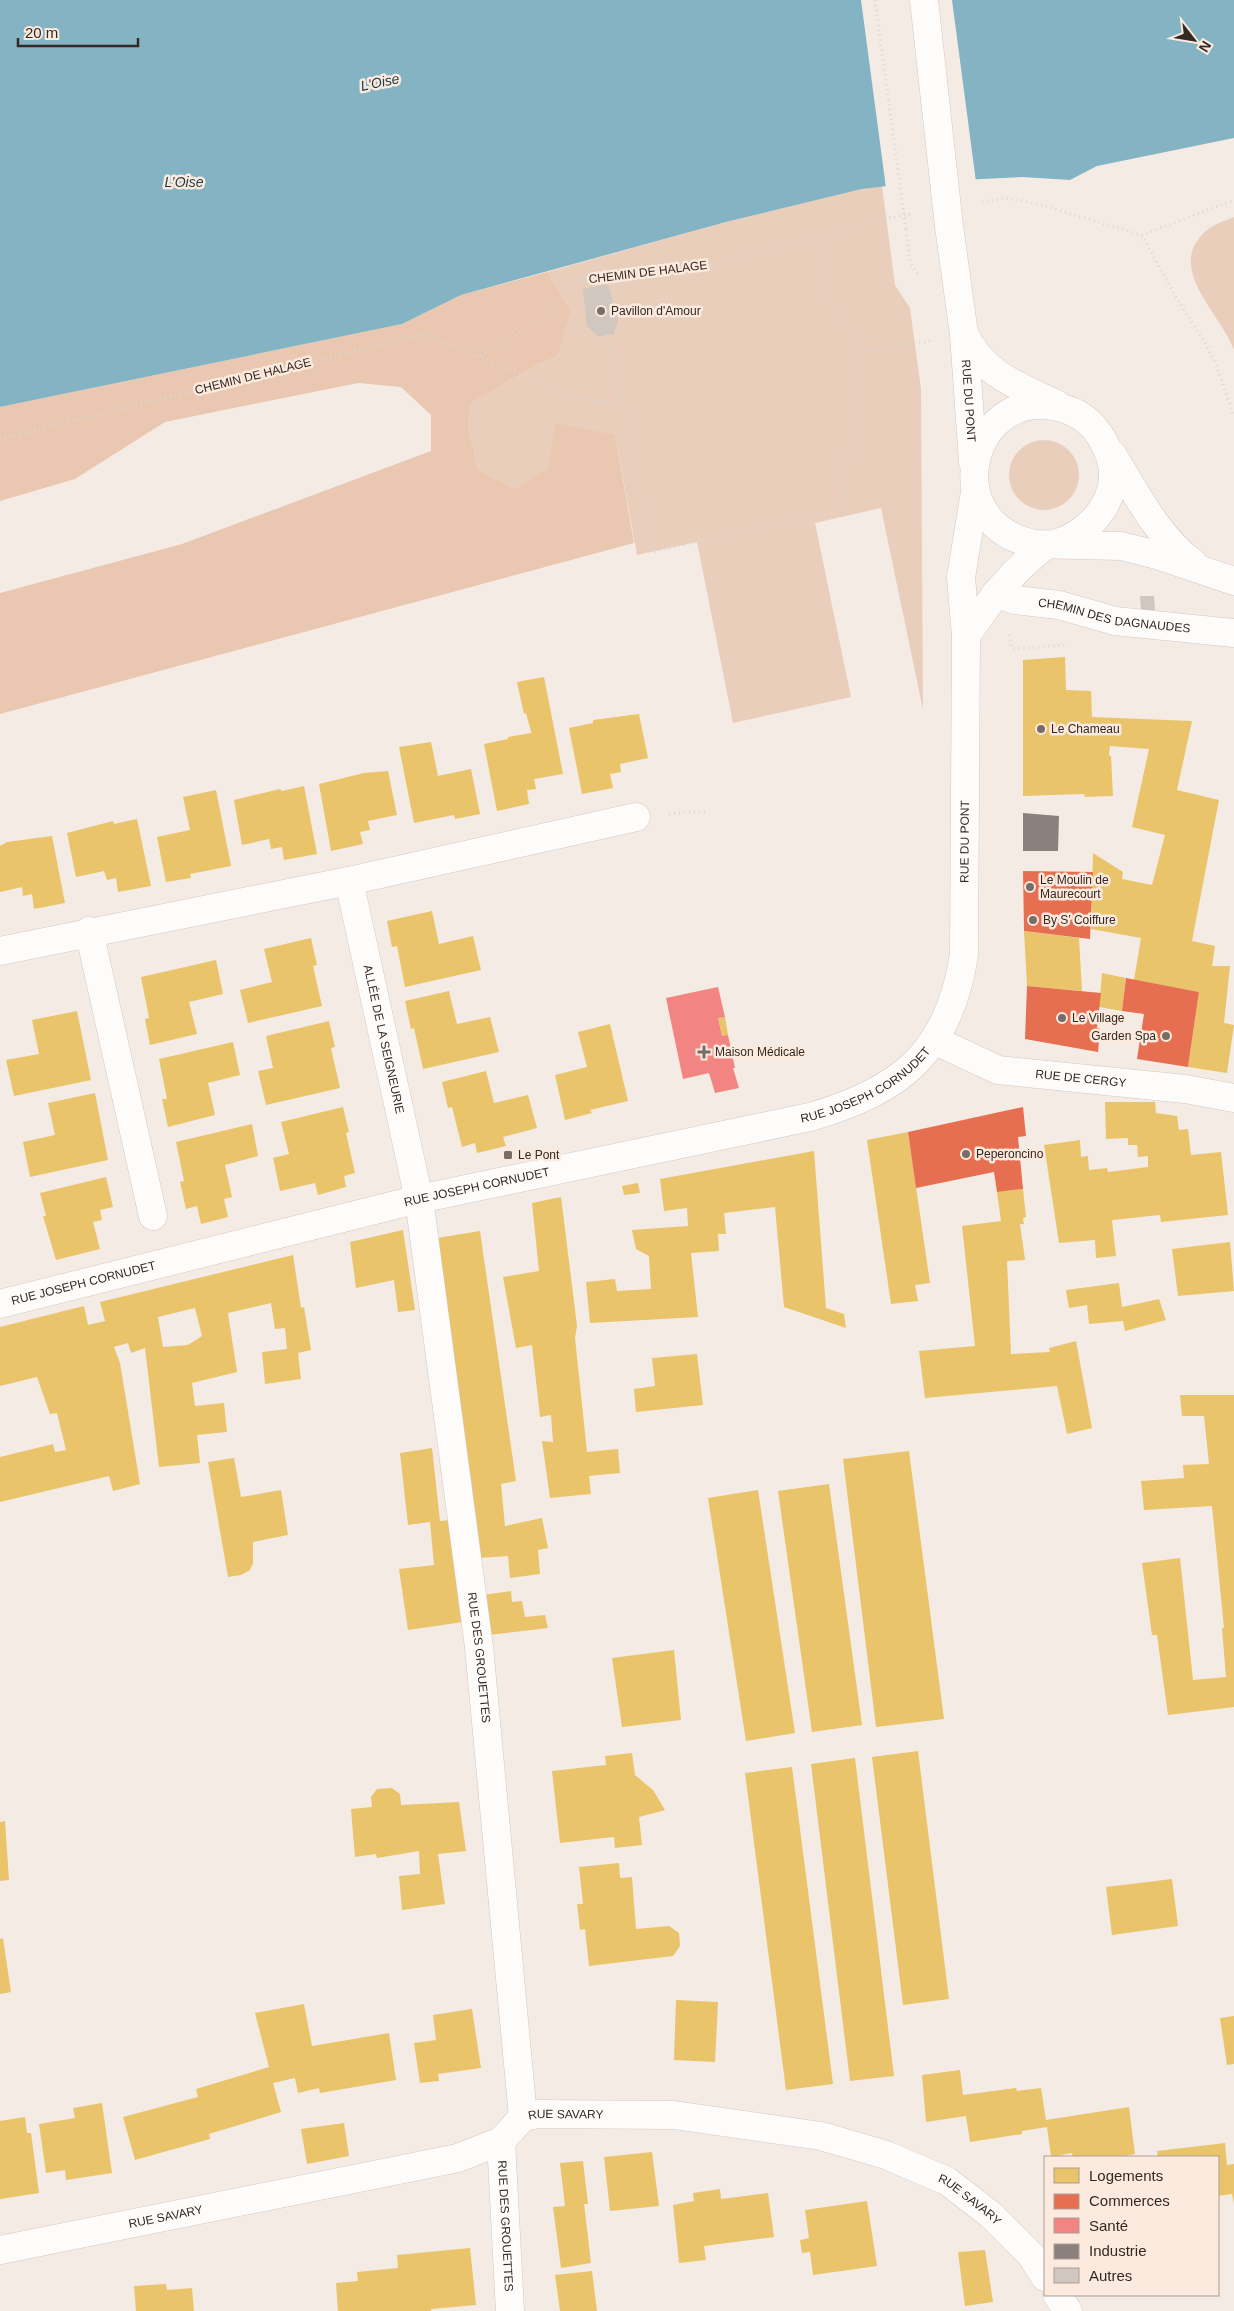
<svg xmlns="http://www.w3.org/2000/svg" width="1234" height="2311" viewBox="0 0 1234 2311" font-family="Helvetica,sans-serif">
<rect width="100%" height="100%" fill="#f5ebe5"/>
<path fill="#e9cebc" d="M 882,186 L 895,285 L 910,308 L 921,389 L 923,710 L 881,508 L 815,523 L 851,697 L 733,723 L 697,542 L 637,555 L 615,435 L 514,489 L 478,469 L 468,426 L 471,403 L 539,364 L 558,356 L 571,311 L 547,272 L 726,222 L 862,189 Z
M 1234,217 L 1234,350 C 1221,313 1164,268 1206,231 C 1213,224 1225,221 1234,217 Z
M1009 475a35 35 0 1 1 70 0a35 35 0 1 1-70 0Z"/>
<path fill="#eac7b0" d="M 547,272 L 571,311 L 558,356 L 539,364 L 471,403 L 468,426 L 478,469 L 514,489 L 549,468 L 555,423 L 615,435 L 634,543 L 0,714 L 0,593 L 182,544 L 431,451 L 431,415 L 401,387 L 358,383 L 165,422 L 75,479 L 0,501 L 0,407 L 402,324 L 461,295 Z"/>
<path fill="#84b4c4" d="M 0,0 L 1234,0 L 1234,138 L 1097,166 L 1070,180 L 1022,177 L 922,182 L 862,189 L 726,222 L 461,295 L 402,324 L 0,407 Z"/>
<path fill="#f5ebe5" d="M 861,0 L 952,0 L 976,182 L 886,188 Z"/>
<path fill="#e9c46a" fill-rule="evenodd" d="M 1065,657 L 1066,690 L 1091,691 L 1092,717 L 1192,721 L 1177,790 L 1219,800 L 1192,941 L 1215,946 L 1212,966 L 1230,966 L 1224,1023 L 1234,1025 L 1227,1073 L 1188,1067 L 1199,992 L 1134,980 L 1141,938 L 1091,929 L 1093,853 L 1123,872 L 1122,879 L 1152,885 L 1165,835 L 1132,827 L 1149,749 L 1110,746 L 1109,755 L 1111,756 L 1113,796 L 1085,797 L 1084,794 L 1023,796 L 1023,660 Z
M 544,677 L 563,774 L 534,779 L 536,789 L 527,790 L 529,804 L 497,811 L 484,744 L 508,739 L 508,737 L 531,733 L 532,735 L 526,713 L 524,714 L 517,682 Z
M 639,714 L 648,758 L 620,764 L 621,772 L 610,774 L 613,788 L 582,794 L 569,728 L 593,723 L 593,720 Z
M 431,742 L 438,776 L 471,769 L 480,814 L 455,819 L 454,815 L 414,823 L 399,747 Z
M 388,771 L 397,815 L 368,821 L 370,830 L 360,832 L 363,844 L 331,851 L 319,784 L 364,773 Z
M 304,786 L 317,854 L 284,860 L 282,847 L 271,849 L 269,839 L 242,845 L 234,800 L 280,789 L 282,791 Z
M 216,790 L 231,866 L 190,874 L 191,878 L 166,882 L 157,837 L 190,830 L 183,797 Z
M 137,819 L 151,886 L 118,892 L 116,878 L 107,880 L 104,871 L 76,877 L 67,833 L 113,821 L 114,824 Z
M 52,836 L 65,903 L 34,909 L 32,894 L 23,896 L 22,887 L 0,892 L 0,846 L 7,842 Z
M 432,911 L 439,944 L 473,936 L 481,970 L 405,987 L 397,946 L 392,947 L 387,921 Z
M 1024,931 L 1079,938 L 1082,991 L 1027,986 Z
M 311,938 L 317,965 L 313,966 L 322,1006 L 248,1023 L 240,990 L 272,982 L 264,949 Z
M 216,960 L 223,994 L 189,1002 L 197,1034 L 150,1045 L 145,1019 L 149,1018 L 141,977 Z
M 1102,973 L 1126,978 L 1122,1011 L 1099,1007 Z
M 449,991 L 457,1024 L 490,1017 L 499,1052 L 423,1069 L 414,1028 L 411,1029 L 405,1001 Z
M 77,1011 L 91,1080 L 14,1096 L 6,1060 L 39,1054 L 32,1020 Z
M 725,1017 L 728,1035 L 722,1036 L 718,1018 Z
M 329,1021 L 335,1047 L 331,1048 L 340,1088 L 266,1105 L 258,1071 L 273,1068 L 266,1036 Z
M 610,1024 L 628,1101 L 590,1110 L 592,1113 L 565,1120 L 555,1075 L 587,1067 L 578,1032 Z
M 233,1042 L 240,1075 L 208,1083 L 215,1115 L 168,1127 L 162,1099 L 167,1099 L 159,1059 Z
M 486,1071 L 494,1103 L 528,1095 L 537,1128 L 503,1137 L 506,1146 L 477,1153 L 475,1143 L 462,1147 L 452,1107 L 448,1108 L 442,1082 Z
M 95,1093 L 108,1160 L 30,1177 L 23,1142 L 55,1135 L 48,1103 Z
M 1105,1102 L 1155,1102 L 1156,1113 L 1177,1116 L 1179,1130 L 1188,1129 L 1191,1155 L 1221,1152 L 1228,1215 L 1161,1222 L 1160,1215 L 1112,1220 L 1116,1256 L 1096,1258 L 1095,1240 L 1059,1243 L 1044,1145 L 1080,1140 L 1081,1157 L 1088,1156 L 1089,1170 L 1107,1168 L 1108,1172 L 1148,1167 L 1148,1156 L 1138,1157 L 1137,1145 L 1128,1145 L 1128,1138 L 1106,1139 Z
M 343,1107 L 349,1132 L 346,1133 L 355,1173 L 344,1176 L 346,1187 L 318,1195 L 315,1183 L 280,1191 L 273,1158 L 289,1154 L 281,1122 Z
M 252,1124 L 258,1156 L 225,1165 L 232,1197 L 224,1199 L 228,1217 L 201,1224 L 197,1206 L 186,1209 L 180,1182 L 184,1181 L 176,1142 Z
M 908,1132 L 930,1283 L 915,1285 L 918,1301 L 891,1304 L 867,1140 Z
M 814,1151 L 826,1308 L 844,1314 L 846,1328 L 784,1307 L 775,1207 L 724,1213 L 726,1234 L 718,1234 L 719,1251 L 691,1253 L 698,1317 L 590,1323 L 586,1282 L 615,1279 L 617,1291 L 651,1289 L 649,1256 L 636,1249 L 632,1230 L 688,1226 L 687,1208 L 664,1211 L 660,1179 Z
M 106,1177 L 113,1207 L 100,1210 L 102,1220 L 93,1222 L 100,1249 L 56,1260 L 43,1216 L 46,1216 L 40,1193 Z
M 638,1183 L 640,1193 L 624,1195 L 622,1186 Z
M 1023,1189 L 1026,1217 L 1023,1218 L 1024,1224 L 1020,1224 L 1025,1260 L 1007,1261 L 1011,1354 L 1050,1352 L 1049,1348 L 1076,1341 L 1092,1428 L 1067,1434 L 1057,1386 L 925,1398 L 919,1351 L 975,1346 L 962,1226 L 1001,1221 L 997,1192 Z
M 561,1197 L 577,1326 L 575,1338 L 587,1452 L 618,1449 L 620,1473 L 589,1476 L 591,1494 L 550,1498 L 542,1441 L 553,1442 L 551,1415 L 540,1417 L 532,1345 L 516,1348 L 503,1277 L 539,1271 L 532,1203 Z
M 403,1230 L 415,1310 L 398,1312 L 394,1280 L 356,1288 L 350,1242 Z
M 480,1231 L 516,1481 L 501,1484 L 505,1526 L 542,1518 L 548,1548 L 538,1550 L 540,1574 L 510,1578 L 508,1556 L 479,1558 L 472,1488 L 437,1238 Z
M 1230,1242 L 1234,1291 L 1178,1296 L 1172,1249 Z
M 293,1255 L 301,1308 L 304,1307 L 311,1350 L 298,1353 L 301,1379 L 265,1384 L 262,1352 L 287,1349 L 285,1328 L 275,1329 L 271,1303 L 228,1313 L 237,1372 L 192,1383 L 195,1406 L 224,1403 L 227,1432 L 197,1435 L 200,1463 L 159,1467 L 145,1348 L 131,1353 L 128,1343 L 114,1347 L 120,1363 L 140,1484 L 113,1491 L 109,1476 L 0,1502 L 0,1457 L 53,1444 L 55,1452 L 66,1450 L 57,1413 L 50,1414 L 37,1377 L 0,1386 L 0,1327 L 84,1306 L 88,1325 L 105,1321 L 100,1302 ZM 195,1308 L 202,1336 L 188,1345 L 163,1347 L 158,1317 Z
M 1119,1283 L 1122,1307 L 1159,1299 L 1166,1320 L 1125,1331 L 1123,1321 L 1089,1324 L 1087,1305 L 1069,1308 L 1066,1290 Z
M 697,1354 L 703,1405 L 636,1412 L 634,1389 L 655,1386 L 652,1358 Z
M 1180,1395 L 1234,1395 L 1234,1707 L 1168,1715 L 1157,1635 L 1152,1635 L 1142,1563 L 1180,1558 L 1193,1680 L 1226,1677 L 1222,1628 L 1224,1628 L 1212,1506 L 1144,1510 L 1141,1481 L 1184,1478 L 1183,1465 L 1209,1464 L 1204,1416 L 1182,1416 Z
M 432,1448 L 440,1521 L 452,1520 L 463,1622 L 408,1630 L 399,1569 L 434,1565 L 430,1522 L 408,1525 L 400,1453 Z
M 909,1451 L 944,1719 L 876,1727 L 843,1459 Z
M 234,1458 L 241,1497 L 281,1490 L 288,1535 L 253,1542 L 253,1563 L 250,1570 L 241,1575 L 228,1577 L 208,1462 Z
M 829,1484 L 862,1725 L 812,1732 L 778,1491 Z
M 758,1490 L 795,1733 L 746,1741 L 708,1498 Z
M 511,1591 L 512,1602 L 522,1601 L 525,1617 L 545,1615 L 548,1628 L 489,1635 L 483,1595 Z
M 674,1650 L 681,1720 L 622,1727 L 612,1658 Z
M 918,1751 L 949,1999 L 903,2005 L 872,1757 Z
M 632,1753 L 635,1775 L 653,1790 L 665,1810 L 639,1817 L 642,1845 L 615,1848 L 614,1837 L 560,1843 L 552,1771 L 606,1765 L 605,1756 Z
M 855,1758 L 894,2076 L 850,2081 L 811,1764 Z
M 792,1767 L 833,2084 L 786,2090 L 745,1773 Z
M 392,1788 L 400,1794 L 401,1805 L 459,1802 L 466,1851 L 438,1854 L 445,1904 L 402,1910 L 399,1876 L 420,1874 L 419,1851 L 377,1858 L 376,1854 L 355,1857 L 351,1809 L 372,1807 L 371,1797 L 377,1789 Z
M 5,1821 L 9,1880 L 0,1881 L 0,1822 Z
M 619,1863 L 620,1878 L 632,1877 L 636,1929 L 669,1926 L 679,1933 L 680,1946 L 673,1956 L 589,1966 L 585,1929 L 580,1930 L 577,1904 L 583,1904 L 579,1867 Z
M 1172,1879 L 1178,1926 L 1112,1935 L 1106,1887 Z
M 3,1938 L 11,1992 L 0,1994 L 0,1939 Z
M 676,2000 L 718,2002 L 715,2062 L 674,2060 Z
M 304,2004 L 312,2046 L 389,2033 L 396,2080 L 320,2093 L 319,2088 L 298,2093 L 295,2078 L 273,2083 L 281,2112 L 209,2134 L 210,2139 L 135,2160 L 123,2117 L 198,2097 L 196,2089 L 269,2067 L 255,2013 Z
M 472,2009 L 481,2068 L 438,2074 L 439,2081 L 420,2083 L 414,2043 L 436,2040 L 433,2015 Z
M 1234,2016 L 1234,2064 L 1227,2065 L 1220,2018 Z
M 960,2070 L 963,2095 L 1016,2088 L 1017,2091 L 1041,2088 L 1046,2120 L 1129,2107 L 1135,2154 L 1119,2157 L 1073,2157 L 1072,2153 L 1051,2157 L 1047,2127 L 1022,2131 L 1022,2134 L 970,2142 L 966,2116 L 926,2122 L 922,2075 Z
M 102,2103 L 112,2173 L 66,2180 L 65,2170 L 46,2173 L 39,2124 L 75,2118 L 73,2108 Z
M 25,2117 L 27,2133 L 31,2133 L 39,2193 L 0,2199 L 0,2121 Z
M 344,2123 L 349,2156 L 307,2164 L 301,2129 Z
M 1225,2143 L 1227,2165 L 1234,2164 L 1234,2204 L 1232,2194 L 1218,2196 L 1218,2157 L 1158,2157 L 1157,2151 Z
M 652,2152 L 659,2206 L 610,2211 L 604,2157 Z
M 583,2161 L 588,2204 L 584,2204 L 591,2263 L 561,2268 L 553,2207 L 565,2206 L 560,2163 Z
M 720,2189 L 721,2199 L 768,2193 L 774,2237 L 704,2246 L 706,2260 L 679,2263 L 673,2205 L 694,2201 L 693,2193 Z
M 867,2201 L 877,2266 L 813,2275 L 810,2252 L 802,2253 L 800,2240 L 809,2238 L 805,2210 Z
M 470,2248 L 476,2305 L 431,2309 L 431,2311 L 338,2311 L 336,2283 L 358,2281 L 357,2272 L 398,2268 L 397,2255 Z
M 985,2250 L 993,2302 L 965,2306 L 958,2252 Z
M 592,2271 L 597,2311 L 560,2311 L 555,2275 Z
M 166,2284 L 167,2290 L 192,2288 L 194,2311 L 136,2311 L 134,2286 Z"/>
<path fill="#e76f51" d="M 1023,871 L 1093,872 L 1090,939 L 1024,931 Z
M 1126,978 L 1199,992 L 1188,1067 L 1137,1059 L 1144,1014 L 1122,1011 Z
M 1027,986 L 1101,993 L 1097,1028 L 1100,1029 L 1098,1052 L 1025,1039 Z
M 1023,1107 L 1026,1136 L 1018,1137 L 1023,1189 L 997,1192 L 994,1172 L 916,1188 L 908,1132 Z"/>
<path fill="#f28482" d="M 718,987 L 725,1017 L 718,1018 L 722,1036 L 728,1035 L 735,1068 L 733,1068 L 739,1088 L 715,1093 L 709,1073 L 683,1079 L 666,998 Z"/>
<path fill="#8a817c" d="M 1023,813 L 1059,816 L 1058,851 L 1023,851 Z"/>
<path fill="#d0c8c0" d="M 608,284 L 618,320 L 614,334 L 599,337 L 587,326 L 583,289 Z
M 1140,596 L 1154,596 L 1155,610 L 1141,611 Z"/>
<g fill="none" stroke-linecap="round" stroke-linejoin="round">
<g stroke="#d2c8c2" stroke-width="29">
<g id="minor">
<path id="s1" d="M 996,593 L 1015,600 L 1059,605 L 1115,621 L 1234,633"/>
<path d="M 966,636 C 992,598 1009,574 1046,545"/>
<path id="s2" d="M 349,881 L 419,1199 L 479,1647 L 523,2117"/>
<path d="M 89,931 L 153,1216"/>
<path d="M 0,951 L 349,881 L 636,817"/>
<path id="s3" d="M 934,1040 L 998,1070 L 1185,1089 L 1234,1098"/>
<path id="s4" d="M 0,1304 L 419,1199 L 810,1117 C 901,1091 949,1052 964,955 L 966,636 L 961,577 L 975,492"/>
<path id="s5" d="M 501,2141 L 510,2311"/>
<path id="s6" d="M 0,2250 L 458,2158 L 501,2141 L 523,2117 L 538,2114 L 674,2115 L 821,2136 L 886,2155 L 947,2181 L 991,2215 L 1031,2255 L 1045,2277"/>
<path d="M 1057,2295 L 1068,2311"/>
</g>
</g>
<g stroke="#d2c8c2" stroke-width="29">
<g id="major">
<path id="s7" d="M 949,226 L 964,334 L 973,462"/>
<path d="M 964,334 C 984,375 1018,386 1056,404"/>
<path d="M 1112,454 C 1135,491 1156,535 1193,563"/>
<path d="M 1057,543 C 1096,531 1126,490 1107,449 C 1099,430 1085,415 1065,409 C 973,379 932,522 1034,544 L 1121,546 L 1157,555 L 1234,581"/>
</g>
</g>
<path stroke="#dbd7d5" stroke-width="3" stroke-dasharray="1 4" stroke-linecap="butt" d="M 982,202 L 1003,198 L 1031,202 L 1142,235 L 1234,200
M 906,230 L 910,262 L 919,276
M 1142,235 L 1173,292 L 1206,345 L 1216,364 L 1234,416
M 607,335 L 624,405 L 651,552 L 845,509 L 854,353 L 849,326 L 830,299 L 826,264 L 835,232
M 855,353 L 930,341
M 476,358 L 548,316 L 571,282 L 611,275 L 722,263 L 883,219 L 912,214
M 0,439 L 425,334 L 574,397 L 624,405
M 1009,635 L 1013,649 L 1066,645
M 669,814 L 708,811"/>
<use href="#minor" stroke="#fefcfb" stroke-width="28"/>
<use href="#major" stroke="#fefcfb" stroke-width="28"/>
<g stroke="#d2c8c2" stroke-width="29" stroke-linecap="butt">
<path id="major-bridge" d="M 924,0 L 949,226"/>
</g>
<path stroke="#dbd7d5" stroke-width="3" stroke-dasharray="1 4" stroke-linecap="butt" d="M 875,0 L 906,230"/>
<use href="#major-bridge" stroke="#fefcfb" stroke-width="28"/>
</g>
<g fill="#786d66" stroke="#fceade" stroke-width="2">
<circle cx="601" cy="311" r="5"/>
<circle cx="1041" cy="729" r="5"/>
<circle cx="1030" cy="887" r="5"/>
<circle cx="1033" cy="920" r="5"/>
<circle cx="1062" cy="1018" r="5"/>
<circle cx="1166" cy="1036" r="5"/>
<path d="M701.5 1044.5h5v5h5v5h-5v5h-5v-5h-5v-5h5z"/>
<circle cx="966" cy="1154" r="5"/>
<rect x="503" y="1150" width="10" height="10" rx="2.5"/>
</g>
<g text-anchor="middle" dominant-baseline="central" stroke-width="5" stroke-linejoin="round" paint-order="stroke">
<g font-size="12" fill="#342922" stroke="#fceade">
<text transform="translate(648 272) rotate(-7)">CHEMIN DE HALAGE</text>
<text transform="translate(253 376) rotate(-14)">CHEMIN DE HALAGE</text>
<text stroke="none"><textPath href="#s7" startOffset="176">RUE DU PONT</textPath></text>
<text stroke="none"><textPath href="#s1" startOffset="121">CHEMIN DES DAGNAUDES</textPath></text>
<text stroke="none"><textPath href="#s4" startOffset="1185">RUE DU PONT</textPath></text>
<text stroke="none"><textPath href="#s2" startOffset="162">ALLÉE DE LA SEIGNEURIE</textPath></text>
<text stroke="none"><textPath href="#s3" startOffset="154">RUE DE CERGY</textPath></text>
<text stroke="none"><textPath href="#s4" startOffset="896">RUE JOSEPH CORNUDET</textPath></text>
<text stroke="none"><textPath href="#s4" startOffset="491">RUE JOSEPH CORNUDET</textPath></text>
<text stroke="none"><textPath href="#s4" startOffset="86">RUE JOSEPH CORNUDET</textPath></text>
<text stroke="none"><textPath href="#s2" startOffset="788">RUE DES GROUETTES</textPath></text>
<text stroke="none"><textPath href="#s6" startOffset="589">RUE SAVARY</textPath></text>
<text stroke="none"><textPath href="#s6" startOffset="1009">RUE SAVARY</textPath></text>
<text stroke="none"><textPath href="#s6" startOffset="169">RUE SAVARY</textPath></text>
<text stroke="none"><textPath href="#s5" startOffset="85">RUE DES GROUETTES</textPath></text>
</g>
<g font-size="12" fill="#342922" stroke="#fceade" text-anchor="start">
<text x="611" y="311">Pavillon d'Amour</text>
<text x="1051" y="729">Le Chameau</text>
<text x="1040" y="880">Le Moulin de<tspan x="1040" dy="14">Maurecourt</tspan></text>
<text x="1043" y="920">By S’ Coiffure</text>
<text x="1072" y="1018">Le Village</text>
<text x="1156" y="1036" text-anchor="end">Garden Spa</text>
<text x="715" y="1052">Maison Médicale</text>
<text x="976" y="1154">Peperoncino</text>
<text x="518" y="1155">Le Pont</text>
</g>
<g font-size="14" font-style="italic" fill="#1a3d48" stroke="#fceade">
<text transform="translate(380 82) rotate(-12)">L'Oise</text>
<text x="184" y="182">L’Oise</text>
</g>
</g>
<rect x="1044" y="2156" width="175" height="140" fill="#fceade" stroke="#ac9d93"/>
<rect x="1054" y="2168" width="25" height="15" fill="#e9c46a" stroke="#ac9d93"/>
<text x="1089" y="2181" font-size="15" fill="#342922">Logements</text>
<rect x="1054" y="2194" width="25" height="15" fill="#e76f51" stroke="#ac9d93"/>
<text x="1089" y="2206" font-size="15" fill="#342922">Commerces</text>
<rect x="1054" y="2218" width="25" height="15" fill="#f28482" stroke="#ac9d93"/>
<text x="1089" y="2231" font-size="15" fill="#342922">Santé</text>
<rect x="1054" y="2244" width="25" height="15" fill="#8a817c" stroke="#ac9d93"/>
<text x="1089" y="2256" font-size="15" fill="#342922">Industrie</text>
<rect x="1054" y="2268" width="25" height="15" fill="#d0c8c0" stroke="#ac9d93"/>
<text x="1089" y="2281" font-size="15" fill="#342922">Autres</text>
<g transform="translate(1194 40) rotate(121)" stroke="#fceade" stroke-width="4" paint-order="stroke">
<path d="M0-4L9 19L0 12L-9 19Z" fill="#342922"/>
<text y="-8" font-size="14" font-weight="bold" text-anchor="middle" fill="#342922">N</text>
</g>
<path d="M18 38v8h120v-8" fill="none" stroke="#342922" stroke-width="2.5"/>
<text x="25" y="38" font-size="15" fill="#342922" stroke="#fceade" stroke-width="4" paint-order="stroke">20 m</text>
</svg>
